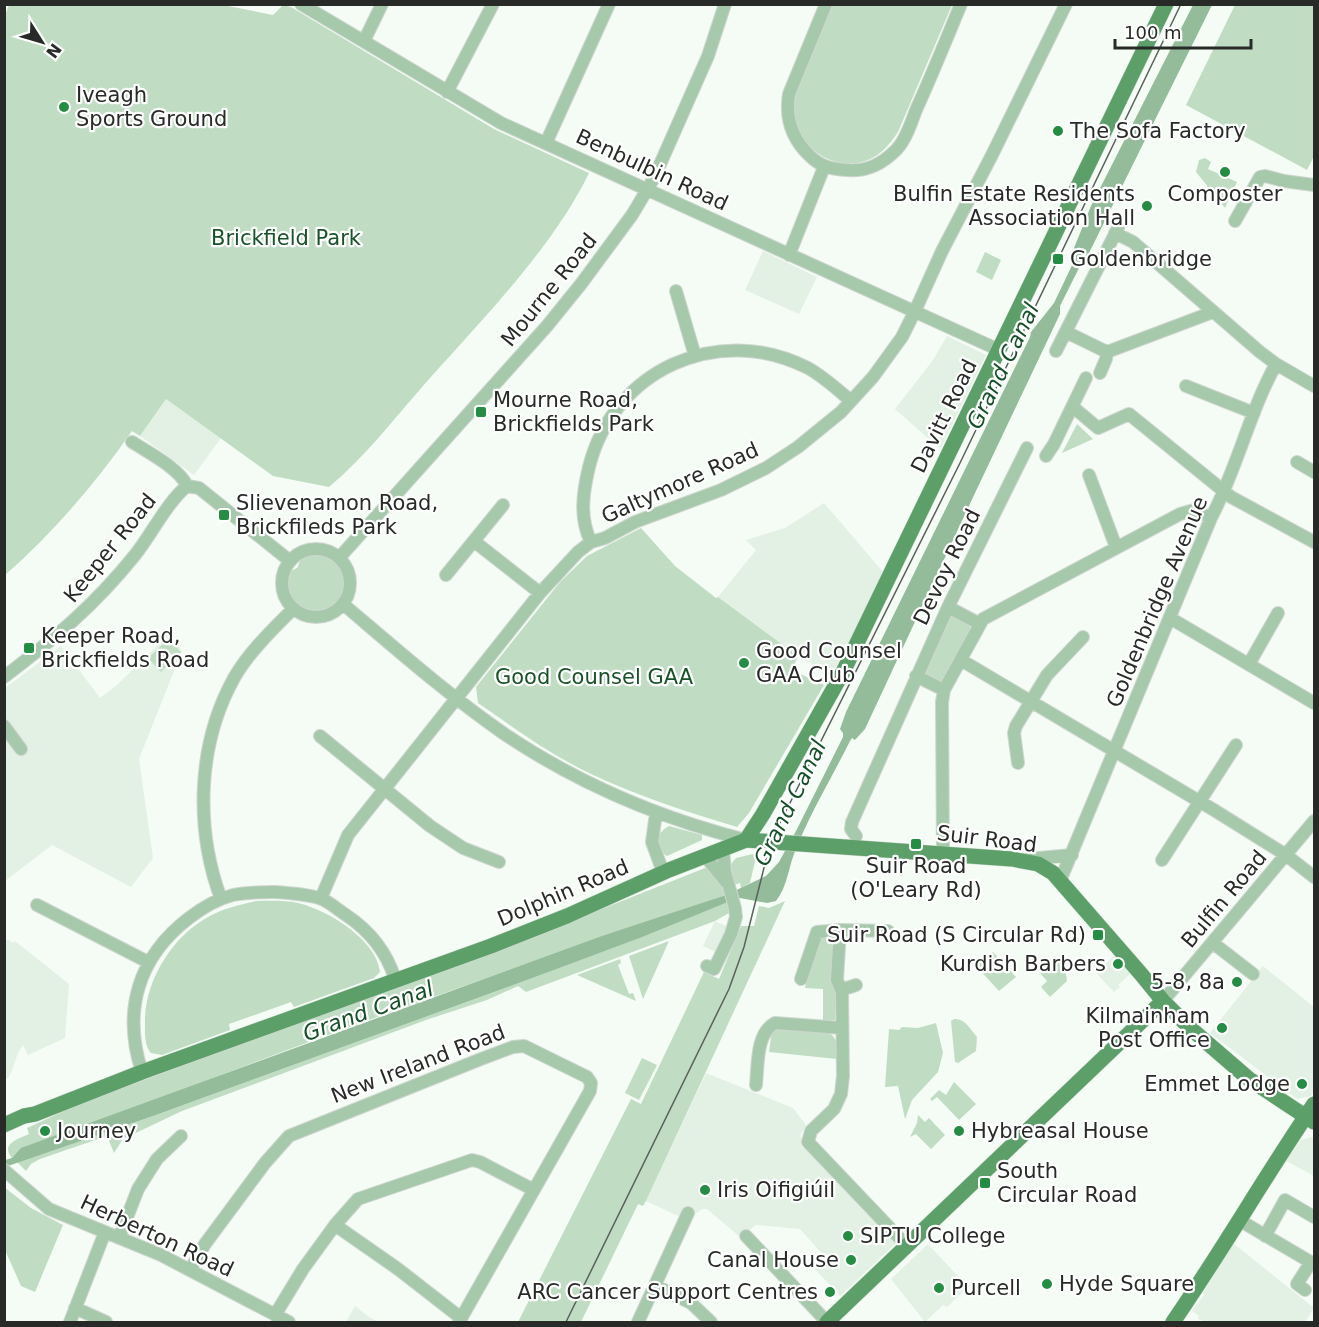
<svg xmlns="http://www.w3.org/2000/svg" width="1319" height="1327" viewBox="0 0 1319 1327" font-family="'DejaVu Sans',sans-serif">
<rect width="100%" height="100%" fill="#f4fcf5"/>
<path fill="#e3f1e4" d="M 763,251 L 817,277 L 799,314 L 745,290 Z
M 947,336 L 986,355 L 940,449 L 895,409 L 933,360 Z
M 166,399 L 221,438 L 194,475 L 140,436 Z
M 824,503 L 884,573 L 856,631 L 831,675 L 798,656 L 718,597 L 756,550 L 746,540 L 785,528 Z
M 169,634 L 182,651 L 139,759 L 153,858 L 131,887 L 52,845 L 5,881 L 5,688 L 61,646 L 100,698 L 117,685 Z
M 715,921 L 728,927 L 715,952 L 703,946 Z
M 4,938 L 14,943 L 15,941 L 69,984 L 65,1038 L 28,1055 L 23,1045 L 18,1053 L 11,1073 L 8,1078 L 5,1078 Z
M 1114,956 L 1131,973 L 1118,985 L 1120,987 L 1114,992 L 1096,973 Z
M 1263,966 L 1314,1007 L 1314,1091 L 1311,1096 L 1297,1099 L 1210,1033 Z
M 706,1073 L 793,1108 L 806,1125 L 800,1136 L 803,1140 L 801,1146 L 807,1150 L 896,1243 L 840,1296 L 813,1267 L 824,1256 L 800,1229 L 756,1225 L 740,1237 L 707,1209 L 702,1209 L 694,1215 L 684,1212 L 678,1216 L 646,1201 Z
M 1312,1137 L 1314,1138 L 1314,1176 L 1286,1161 L 1301,1140 Z
M 1233,1243 L 1314,1308 L 1305,1322 L 1206,1322 L 1198,1319 L 1199,1316 L 1192,1311 L 1204,1295 L 1203,1293 Z
M 928,1244 L 968,1287 L 947,1307 L 943,1305 L 925,1322 L 891,1279 Z
M 355,1306 L 369,1317 L 378,1322 L 346,1322 Z"/>
<path fill="#c0ddc4" d="M 218,4 L 273,15 L 283,5 L 291,7 L 494,129 L 589,173 C 553,248 478,324 423,386 C 393,420 364,458 329,487 L 273,476 L 166,399 L 140,436 L 132,431 C 95,484 53,533 5,575 L 4,18 L 9,5 Z
M 832,5 L 952,5 L 898,132 C 890,144 881,155 868,160 C 833,174 793,145 794,108 C 795,80 821,32 832,5 Z
M 1235,5 L 1314,5 L 1314,156 L 1307,170 L 1186,105 Z
M 1205,158 L 1211,162 L 1208,169 L 1237,182 L 1225,208 L 1196,172 L 1199,160 Z
M 985,252 L 1001,260 L 992,280 L 976,272 Z
M 1077,424 L 1093,439 L 1062,453 Z
M 641,528 L 675,566 L 716,598 L 718,597 L 798,656 L 792,670 L 824,685 L 749,813 L 737,827 C 687,812 638,796 591,774 C 551,755 514,728 478,703 L 476,687 L 560,582 L 587,556 Z
M 313,554 C 324,554 335,558 341,568 C 368,616 274,634 287,573 L 297,568 L 302,557 Z
M 952,615 L 969,625 L 971,629 L 942,683 L 923,675 L 949,616 Z
M 168,639 L 181,652 L 161,672 L 148,658 Z
M 669,826 L 702,835 L 702,840 L 667,856 C 652,848 655,833 669,826 Z
M 757,853 L 750,883 L 741,888 L 740,883 L 734,885 L 731,864 L 736,858 Z
M 705,868 L 713,872 L 726,895 C 486,977 246,1061 12,1158 C 0,1144 18,1139 29,1134 L 27,1128 L 79,1104 L 579,918 Z
M 256,901 C 270,901 284,900 298,903 C 328,910 377,940 380,972 L 374,978 L 294,1007 L 291,1002 L 229,1024 L 230,1030 L 162,1055 L 151,1053 C 144,1045 145,1033 145,1023 C 144,981 173,936 208,917 C 224,908 239,905 256,901 Z
M 785,901 L 646,1201 L 643,1206 L 638,1204 L 581,1322 L 518,1322 L 631,1099 L 641,1104 L 704,972 L 719,979 L 741,926 L 754,926 L 759,906 L 769,908 Z
M 728,902 L 729,913 L 715,921 L 526,992 L 518,986 L 487,1000 L 426,1020 L 182,1111 L 123,1139 L 114,1153 L 107,1136 L 40,1159 L 31,1164 L 26,1171 L 17,1162 L 156,1115 L 527,980 Z
M 816,936 L 833,936 L 832,982 L 836,994 L 835,1020 L 823,1021 L 823,989 L 805,988 Z
M 669,941 L 643,999 L 629,956 Z
M 993,952 L 1016,977 L 999,991 L 976,966 Z
M 620,959 L 621,963 L 618,965 L 629,994 L 633,993 L 636,1001 L 577,975 Z
M 1055,959 C 1061,965 1067,971 1067,981 L 1050,997 L 1041,987 L 1047,981 L 1040,973 Z
M 954,1019 C 965,1018 970,1029 977,1037 L 976,1051 L 958,1063 L 955,1062 L 951,1021 Z
M 936,1023 L 943,1053 L 938,1072 L 912,1100 L 905,1119 L 898,1086 L 885,1087 L 889,1029 L 899,1030 L 902,1027 L 918,1028 Z
M 772,1029 L 829,1033 C 839,1039 837,1048 837,1059 L 769,1052 Z
M 642,1058 L 657,1065 L 639,1100 L 625,1093 Z
M 954,1082 L 976,1104 L 959,1120 L 937,1097 L 932,1101 L 930,1099 L 939,1090 L 946,1095 Z
M 918,1115 L 925,1122 L 929,1118 L 945,1135 L 931,1149 L 916,1134 L 910,1137 L 917,1123 Z
M 4,1187 L 31,1208 L 63,1225 L 35,1292 L 21,1286 L 5,1250 Z"/>
<path fill="#94bc9a" d="M 1193,5 L 1212,5 L 1087,257 L 1083,260 L 1060,306 L 1060,314 L 975,493 L 865,729 L 855,740 L 852,738 L 850,741 C 832,777 808,817 794,854 C 788,870 787,887 776,901 L 767,903 L 740,898 L 728,902 L 642,937 L 527,980 L 156,1115 L 5,1167 L 5,1160 L 12,1158 L 21,1148 L 602,936 L 726,895 L 766,876 L 779,862 L 796,831 L 843,737 L 843,733 L 840,729 L 846,712 L 1030,337 L 1031,332 L 1054,303 L 1076,257 L 1074,248 L 1091,206 Z"/>
<g fill="none" stroke-linecap="round" stroke-linejoin="round">
<g stroke="#cfd6d0" stroke-width="14">
<path id="minor" d="M 301,4 L 501,123 L 999,350
M 826,4 L 789,94 C 785,118 792,139 810,156 C 821,167 832,169 847,170 C 867,172 882,164 896,150 C 906,140 911,123 916,110 C 932,75 946,40 961,4
M 364,41 L 382,4
M 447,92 L 493,4
M 546,143 L 609,4
M 1235,221 L 1260,177 L 1265,176 L 1284,181 L 1314,185
M 1115,233 L 1133,242 L 1260,352 L 1276,364 L 1314,386
M 789,255 L 824,167
M 676,291 L 695,356
M 1066,332 L 1107,352 L 1213,312
M 1056,351 L 1118,228
M 1100,373 L 1106,359 L 1107,352
M 1186,386 L 1254,413
M 1073,407 L 1098,428 L 1129,414 L 1231,497 L 1314,542
M 132,442 C 148,452 180,469 187,486
M 1046,456 L 1054,444 L 1086,378
M 1297,462 L 1314,472
M 1089,475 L 1116,547
M 187,486 L 199,488 L 290,561
M 475,542 L 540,593
M 591,542 C 579,518 583,492 589,467 C 613,370 718,322 808,368 C 824,377 838,390 851,401
M282 583a34 34 0 1 1 68 0a34 34 0 1 1-68 0Z
M 339,558 L 547,326 L 581,284 L 632,215 L 654,178 L 708,56 L 725,4
M 446,575 L 503,505
M 343,604 C 395,648 447,694 503,733 C 577,783 659,818 746,840
M 948,607 L 980,624
M 1170,618 L 1314,703
M 961,660 L 1214,810 L 1286,855 L 1314,877
M 1249,664 L 1278,613
M 916,676 L 944,690
M 4,677 C 55,638 94,606 135,555 C 151,535 168,501 187,486
M 4,726 L 21,749
M 320,736 L 430,826 L 463,848 L 499,862
M 1018,763 L 1014,733 L 1016,726 L 1047,675 L 1083,637
M 656,813 L 652,842 L 663,872
M 856,836 L 851,829 L 852,822 L 948,607 L 1027,448
M 943,854 L 942,702 L 944,690 L 983,619 L 1180,514 L 1194,510 L 1211,518
M 705,856 L 726,882
M 1028,859 L 1072,855
M 1162,860 L 1236,745
M 1060,881 L 1211,518 C 1237,469 1249,413 1276,364
M 321,898 L 348,835 L 540,593 L 578,552 L 591,542 L 605,538 L 635,522 L 721,490 L 766,468 L 798,447 L 841,412 L 873,377 L 902,337 L 915,311 L 942,251 L 992,155 L 1066,4
M 221,899 C 195,828 197,745 234,678 C 249,652 272,630 293,609
M 37,905 L 148,962
M 840,930 L 888,931
M 1213,943 L 1253,974
M 707,966 L 714,969 L 731,934 L 736,917 L 735,908 L 725,872 L 723,849
M 801,979 L 817,932 L 840,930 L 837,980 L 842,992 L 843,1076 L 841,1094 L 834,1109 L 811,1131 L 808,1142 L 907,1246
M 841,990 L 856,985
M 1163,1001 L 1314,821
M 142,1072 C 122,1011 138,957 189,918 C 202,908 217,899 233,895 C 247,892 260,892 274,892 C 289,893 305,894 319,898 C 329,901 338,910 346,915 C 370,931 387,953 395,979
M 756,1085 C 758,1065 756,1033 775,1023 L 842,1028
M 4,1170 L 49,1209 L 161,1255 L 289,1322
M 1239,1220 L 1314,1264
M 335,1225 L 398,1269 L 461,1318
M 746,1236 L 827,1322
M 1265,1236 L 1285,1200 L 1314,1217
M 119,1238 L 138,1189 L 157,1159 L 181,1136
M 190,1270 L 205,1244 L 265,1163 L 289,1136 L 481,1059 L 513,1047 L 524,1046 L 587,1077 L 591,1083 L 590,1091 L 459,1322
M 656,1286 L 691,1303 L 711,1322
M 1305,1290 L 1297,1284 L 1311,1262
M 75,1308 L 106,1322
M 275,1315 L 303,1269 L 335,1225 L 358,1199 L 472,1160 L 480,1162 L 534,1190
M 70,1322 L 105,1232
M 638,1322 L 688,1213"/>
</g>
<g stroke="#cfd6d0" stroke-width="16">
<path id="major" d="M 746,840 L 763,814 L 843,672 L 1166,4
M 4,1125 L 24,1116 L 35,1114 L 142,1072 L 491,946 L 567,916 L 669,870 L 746,840 L 1012,859 L 1038,864 L 1053,873 L 1141,974 L 1163,1001 L 1190,1028 L 1249,1079 L 1314,1122
M 827,1322 L 1163,1001
M 1173,1322 C 1222,1251 1265,1176 1314,1104"/>
</g>
<use href="#minor" stroke="#a7c9ab" stroke-width="12"/>
<use href="#major" stroke="#5c9f69" stroke-width="15"/>
<path stroke="#5c605c" stroke-width="1.5" d="M 566,1322 L 729,989 L 744,947 L 768,852 L 780,823 L 960,463 L 1181,4"/>
</g>
<g fill="#248c43" stroke="#fff" stroke-width="2">
<circle cx="64" cy="107" r="6"/>
<circle cx="1058" cy="131" r="6"/>
<circle cx="1225" cy="172" r="6"/>
<circle cx="1147" cy="206" r="6"/>
<rect x="1052" y="253" width="12" height="12" rx="3"/>
<rect x="475" y="406" width="12" height="12" rx="3"/>
<rect x="218" y="509" width="12" height="12" rx="3"/>
<rect x="23" y="642" width="12" height="12" rx="3"/>
<circle cx="744" cy="663" r="6"/>
<rect x="910" y="838" width="12" height="12" rx="3"/>
<rect x="1092" y="929" width="12" height="12" rx="3"/>
<circle cx="1118" cy="964" r="6"/>
<circle cx="1237" cy="982" r="6"/>
<circle cx="1222" cy="1028" r="6"/>
<circle cx="1302" cy="1084" r="6"/>
<circle cx="45" cy="1131" r="6"/>
<circle cx="959" cy="1131" r="6"/>
<rect x="979" y="1177" width="12" height="12" rx="3"/>
<circle cx="705" cy="1190" r="6"/>
<circle cx="848" cy="1236" r="6"/>
<circle cx="851" cy="1260" r="6"/>
<circle cx="1047" cy="1284" r="6"/>
<circle cx="939" cy="1288" r="6"/>
<circle cx="830" cy="1292" r="6"/>
</g>
<g text-anchor="middle" dominant-baseline="central" stroke-width="4.5" stroke-linejoin="round" paint-order="stroke">
<g font-size="21" fill="#272a27" stroke="#fff" text-anchor="start">
<text x="76" y="95">Iveagh<tspan x="76" dy="24">Sports Ground</tspan></text>
<text x="1070" y="131">The Sofa Factory</text>
<text x="1135" y="194" text-anchor="end">Bulfin Estate Residents<tspan x="1135" dy="24">Association Hall</tspan></text>
<text x="1225" y="194" text-anchor="middle">Composter</text>
<text x="1070" y="259">Goldenbridge</text>
<text x="493" y="400">Mourne Road,<tspan x="493" dy="24">Brickfields Park</tspan></text>
<text x="236" y="503">Slievenamon Road,<tspan x="236" dy="24">Brickfileds Park</tspan></text>
<text x="41" y="636">Keeper Road,<tspan x="41" dy="24">Brickfields Road</tspan></text>
<text x="756" y="651">Good Counsel<tspan x="756" dy="24">GAA Club</tspan></text>
<text x="916" y="866" text-anchor="middle">Suir Road<tspan x="916" dy="24">(O'Leary Rd)</tspan></text>
<text x="1086" y="935" text-anchor="end">Suir Road (S Circular Rd)</text>
<text x="1106" y="964" text-anchor="end">Kurdish Barbers</text>
<text x="1225" y="982" text-anchor="end">5-8, 8a</text>
<text x="1210" y="1016" text-anchor="end">Kilmainham<tspan x="1210" dy="24">Post Office</tspan></text>
<text x="1290" y="1084" text-anchor="end">Emmet Lodge</text>
<text x="57" y="1131">Journey</text>
<text x="971" y="1131">Hybreasal House</text>
<text x="997" y="1171">South<tspan x="997" dy="24">Circular Road</tspan></text>
<text x="717" y="1190">Iris Oifigiúil</text>
<text x="860" y="1236">SIPTU College</text>
<text x="839" y="1260" text-anchor="end">Canal House</text>
<text x="1059" y="1284">Hyde Square</text>
<text x="951" y="1288">Purcell</text>
<text x="818" y="1292" text-anchor="end">ARC Cancer Support Centres</text>
</g>
<g font-size="21" fill="#272a27" stroke="#fff">
<text transform="translate(652 170) rotate(25)">Benbulbin Road</text>
<text transform="translate(549 290) rotate(-51)">Mourne Road</text>
<text transform="translate(944 416) rotate(-64)">Davitt Road</text>
<text transform="translate(680 483) rotate(-24)">Galtymore Road</text>
<text transform="translate(110 548) rotate(-51)">Keeper Road</text>
<text transform="translate(947 567) rotate(-64)">Devoy Road</text>
<text transform="translate(1157 602) rotate(-67)">Goldenbridge Avenue</text>
<text transform="translate(987 839) rotate(7)">Suir Road</text>
<text transform="translate(563 893) rotate(-23)">Dolphin Road</text>
<text transform="translate(1224 899) rotate(-50)">Bulfin Road</text>
<text transform="translate(418 1064) rotate(-21)">New Ireland Road</text>
<text transform="translate(157 1236) rotate(25)">Herberton Road</text>
</g>
<g font-size="21" fill="#175327" stroke="#fff">
<text x="286" y="238">Brickfield Park</text>
<text x="594" y="677">Good Counsel GAA</text>
</g>
<g font-size="22" font-style="italic" fill="#145025" stroke="#fff">
<text transform="translate(1003 366) rotate(-64)">Grand Canal</text>
<text transform="translate(790 803) rotate(-64)">Grand Canal</text>
<text transform="translate(368 1011) rotate(-20)">Grand Canal</text>
</g>
</g>
<rect width="1319" height="1327" fill="none" stroke="#272a27" stroke-width="12"/>
<g transform="translate(42 42) rotate(127)" stroke="#ffffff" stroke-width="4.5" paint-order="stroke">
<path d="M0-4.5L10 22L0 15L-10 22Z" fill="#272a27"/>
<text y="-9" font-size="16" font-weight="bold" text-anchor="middle" fill="#272a27">N</text>
</g>
<path d="M1115 39v9h136v-9" fill="none" stroke="#272a27" stroke-width="3"/>
<text x="1124" y="39" font-size="18" fill="#272a27" stroke="#ffffff" stroke-width="4.5" paint-order="stroke">100 m</text>
</svg>
